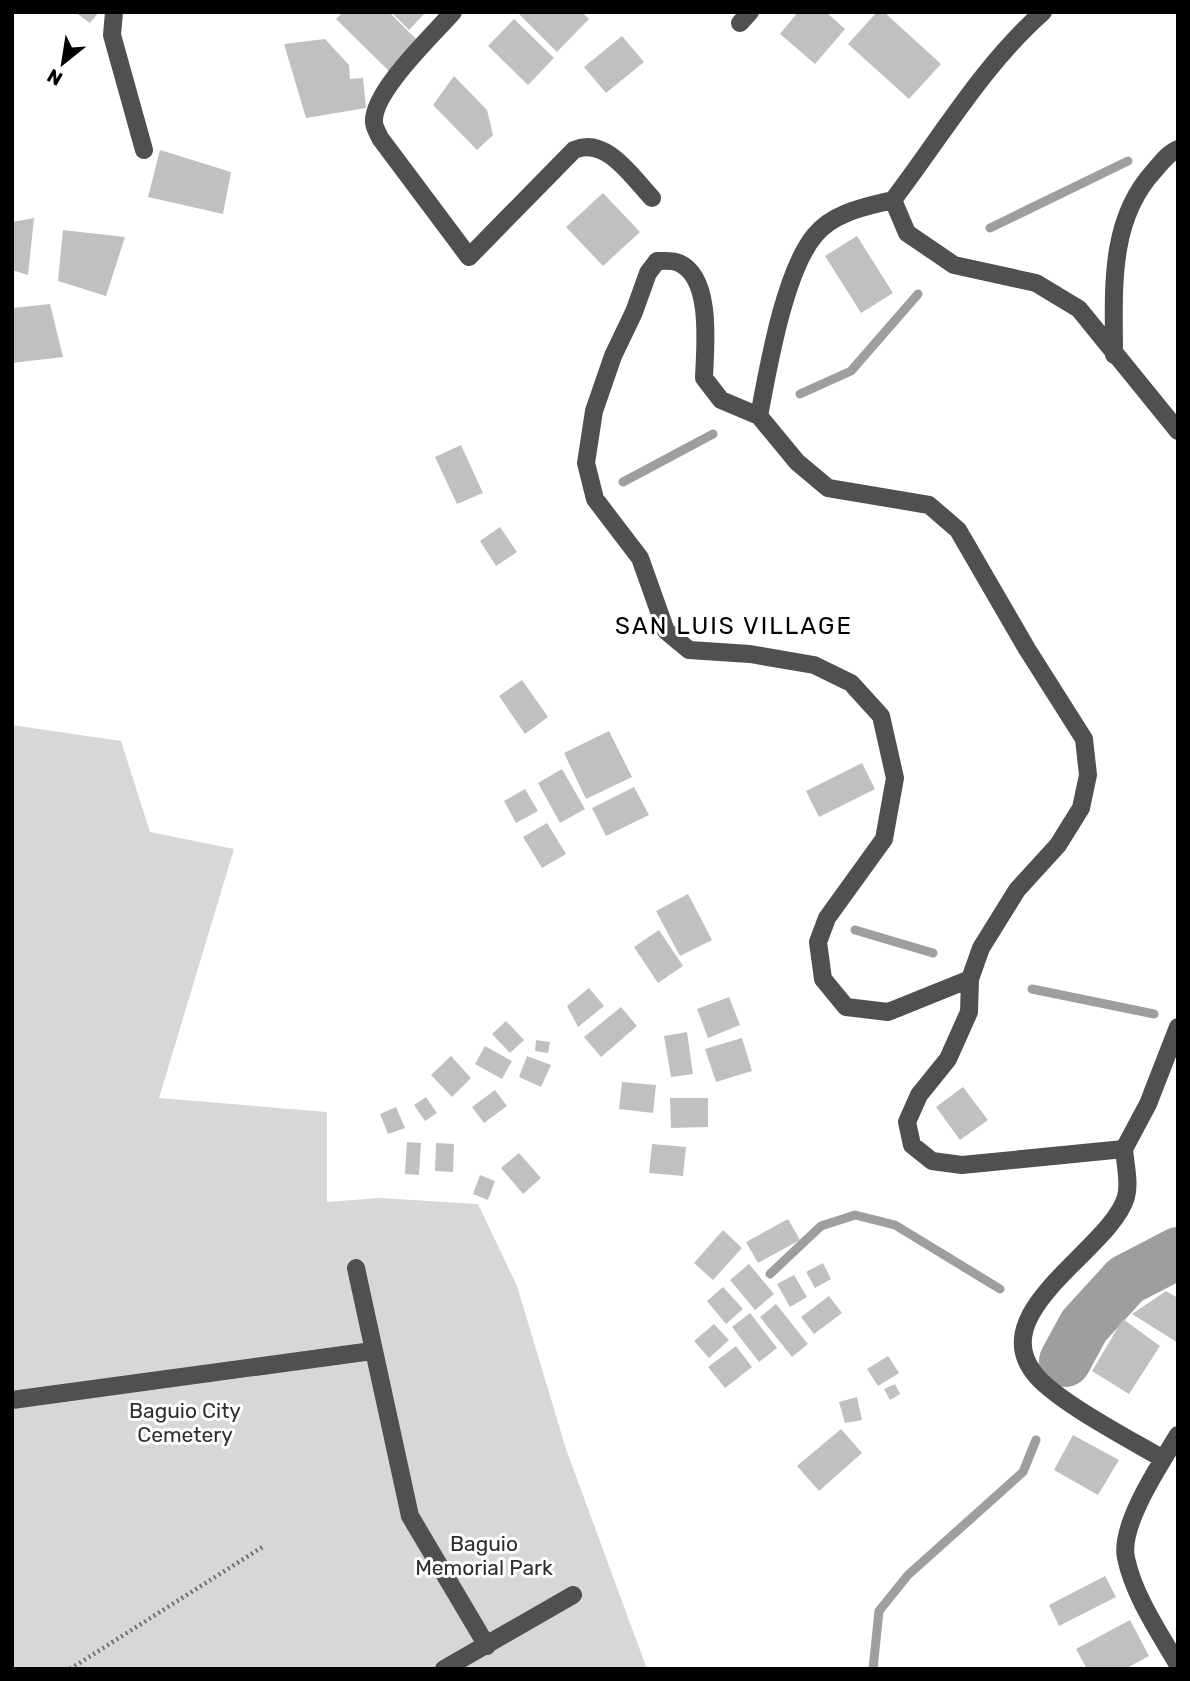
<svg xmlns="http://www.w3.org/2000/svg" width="1190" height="1681" viewBox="0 0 1190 1681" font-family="Rubik,sans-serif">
<rect width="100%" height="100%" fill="#fff"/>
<path fill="#d7d7d7" d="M 12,725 L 121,741 L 150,832 L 234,849 L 159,1098 L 327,1112 L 327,1202 L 380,1198 L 478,1204 L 517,1286 L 566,1449 L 647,1669 L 12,1669 Z"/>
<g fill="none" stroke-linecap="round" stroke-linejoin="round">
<path stroke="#9e9e9e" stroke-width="9" d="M 990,228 L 1128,161
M 800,394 L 851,371 L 918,294
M 623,482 L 713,434
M 855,930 L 933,953
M 1032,989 L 1154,1014
M 770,1274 L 821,1226 L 855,1215 L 895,1225 L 1000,1289
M 873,1669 L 879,1611 L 908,1575 L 1023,1472 L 1036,1440"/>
<path stroke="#9e9e9e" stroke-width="52" d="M 1065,1361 L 1084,1326 L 1126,1280 L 1178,1253"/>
</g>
<path fill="#c0c0c0" d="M 75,12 L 99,12 L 90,23 Z
M 343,12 L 389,12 L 422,45 L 392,74 L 336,19 Z
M 391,12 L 426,12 L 409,30 Z
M 517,12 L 582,12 L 589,19 L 557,52 Z
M 798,12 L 826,12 L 845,29 L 815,64 L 780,34 Z
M 877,12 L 884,12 L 941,64 L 909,99 L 848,44 Z
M 514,19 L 554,58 L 528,85 L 488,46 Z
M 622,36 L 644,62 L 606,93 L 584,67 Z
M 325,39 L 349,65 L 350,79 L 363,78 L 366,108 L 306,118 L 284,44 Z
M 454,76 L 487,110 L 493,135 L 477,150 L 433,105 Z
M 160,150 L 231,172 L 223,214 L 148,197 Z
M 603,193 L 640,232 L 603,266 L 566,227 Z
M 34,218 L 28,275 L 12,270 L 12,222 Z
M 63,230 L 125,237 L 106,296 L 58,281 Z
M 857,236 L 893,293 L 861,313 L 825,256 Z
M 50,304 L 63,357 L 12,363 L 12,308 Z
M 461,445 L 483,493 L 457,504 L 435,457 Z
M 500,527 L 517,552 L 496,566 L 480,541 Z
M 522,680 L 548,717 L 525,734 L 499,696 Z
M 609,731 L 632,777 L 586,799 L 564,753 Z
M 862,763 L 875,789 L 819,817 L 806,791 Z
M 562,769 L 585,809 L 560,823 L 538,783 Z
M 634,787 L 649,815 L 606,836 L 592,808 Z
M 525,789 L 538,811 L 516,823 L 504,801 Z
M 547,823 L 566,854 L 542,868 L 523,837 Z
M 688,894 L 712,940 L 680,956 L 656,911 Z
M 659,930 L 683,966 L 658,983 L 634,947 Z
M 589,988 L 604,1006 L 578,1027 L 567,1006 Z
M 729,997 L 740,1025 L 708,1038 L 697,1009 Z
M 621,1007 L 637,1026 L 601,1057 L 584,1037 Z
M 506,1021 L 524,1040 L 510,1053 L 492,1034 Z
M 687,1032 L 693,1074 L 671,1077 L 664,1036 Z
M 742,1038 L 752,1071 L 716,1082 L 705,1049 Z
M 536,1040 L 550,1042 L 548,1053 L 535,1051 Z
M 485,1046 L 512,1061 L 502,1079 L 475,1064 Z
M 451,1056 L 471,1078 L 452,1097 L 431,1075 Z
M 527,1056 L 551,1065 L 541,1087 L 519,1077 Z
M 622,1082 L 656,1085 L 653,1113 L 619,1109 Z
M 963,1087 L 988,1120 L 960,1140 L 936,1107 Z
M 495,1090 L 507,1106 L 484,1123 L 472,1107 Z
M 426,1097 L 437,1113 L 425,1121 L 414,1105 Z
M 670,1098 L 708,1098 L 708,1127 L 671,1128 Z
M 396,1107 L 405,1128 L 388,1134 L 380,1114 Z
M 407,1142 L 421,1143 L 419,1175 L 405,1174 Z
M 436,1143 L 454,1144 L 453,1172 L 435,1171 Z
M 652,1144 L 686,1147 L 683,1176 L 649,1173 Z
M 519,1153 L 541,1178 L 523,1194 L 501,1168 Z
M 480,1175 L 495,1181 L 488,1200 L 473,1194 Z
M 788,1219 L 800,1240 L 758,1263 L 746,1242 Z
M 723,1230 L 742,1248 L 713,1280 L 694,1263 Z
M 823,1263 L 831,1279 L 815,1288 L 806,1272 Z
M 749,1264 L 774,1294 L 755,1310 L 730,1280 Z
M 794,1275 L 807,1297 L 790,1307 L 777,1284 Z
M 723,1287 L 743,1309 L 726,1324 L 707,1301 Z
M 1166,1291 L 1178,1298 L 1178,1343 L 1132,1314 Z
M 829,1296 L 842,1313 L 814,1334 L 801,1317 Z
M 776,1304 L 808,1344 L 792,1357 L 760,1317 Z
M 750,1313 L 777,1348 L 759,1362 L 732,1327 Z
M 1123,1319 L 1160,1346 L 1129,1394 L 1092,1371 Z
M 714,1324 L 729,1340 L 709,1358 L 694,1341 Z
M 736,1346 L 752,1367 L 725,1388 L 708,1367 Z
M 888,1356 L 899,1373 L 878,1386 L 867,1369 Z
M 895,1384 L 900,1394 L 890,1400 L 884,1389 Z
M 857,1397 L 862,1420 L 845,1423 L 839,1402 Z
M 841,1429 L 862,1453 L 819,1491 L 797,1466 Z
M 1073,1435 L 1119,1460 L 1098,1495 L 1054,1470 Z
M 1105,1576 L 1116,1597 L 1059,1626 L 1049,1605 Z
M 1130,1620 L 1149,1656 L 1125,1669 L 1087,1669 L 1076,1649 Z"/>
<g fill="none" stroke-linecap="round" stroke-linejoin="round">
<path stroke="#727272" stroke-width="4.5" stroke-dasharray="2 3.5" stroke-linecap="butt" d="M 70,1669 L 264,1546"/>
<path stroke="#505050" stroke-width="18" d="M 114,12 L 112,35 L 144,150
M 453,12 C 433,35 372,92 374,122 C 374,127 378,133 380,138 L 469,257 L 574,150 C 606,136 632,177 652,198
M 1043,12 C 983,65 941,137 893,200 C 865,207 834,212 815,235 C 784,272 768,369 759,416 L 797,462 L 828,488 L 929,505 L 958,530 L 1027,649 L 1084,739 L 1088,775 L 1081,808 L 1058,845 L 1017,890 L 981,948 L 970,979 L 969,1012 L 948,1059 L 919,1095 L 907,1122 L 912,1145 L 932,1161 L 962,1165 L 1124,1149 L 1148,1104 L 1178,1027
M 740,23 L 750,12
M 893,200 L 907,233 L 954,265 L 1036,283 L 1079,309 L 1178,431
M 1114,355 C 1114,291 1108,221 1154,171 C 1161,163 1168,153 1178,149
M 759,416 L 721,400 L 704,378 C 705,348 713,278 679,263 C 673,260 664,261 657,261 L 648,273 L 634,312 L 613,356 L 594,411 L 586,463 L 595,499 L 640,558 L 666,631 L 689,650 L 750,654 L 814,665 L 851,683 L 881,716 L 895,778 L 884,839 L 827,918 L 818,942 L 823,979 L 846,1007 L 888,1012 L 970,979
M 1124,1149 C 1125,1163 1130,1183 1126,1197 C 1111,1249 985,1310 1034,1373 C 1054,1400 1131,1440 1163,1459
M 356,1268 L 410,1516 L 487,1646
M 12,1400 L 372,1351
M 1178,1435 C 1161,1463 1119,1525 1126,1558 C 1134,1596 1159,1632 1178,1665
M 444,1669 L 573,1595"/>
</g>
<g text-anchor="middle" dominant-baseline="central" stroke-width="6" stroke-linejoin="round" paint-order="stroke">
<g font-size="21" fill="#2e2e2e" stroke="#fff">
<text x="185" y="1410">Baguio City<tspan x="185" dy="24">Cemetery</tspan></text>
<text x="484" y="1543">Baguio<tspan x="484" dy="24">Memorial Park</tspan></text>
</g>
<g font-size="24" letter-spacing="2" fill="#000" stroke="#fff">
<text x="734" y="626">SAN LUIS VILLAGE</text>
</g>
</g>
<rect width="1190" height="1681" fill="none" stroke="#000000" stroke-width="28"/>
<g transform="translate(63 63) rotate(210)" stroke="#ffffff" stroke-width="5" paint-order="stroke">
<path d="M0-5L12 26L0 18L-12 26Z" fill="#000000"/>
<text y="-10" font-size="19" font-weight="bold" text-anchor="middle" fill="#000000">N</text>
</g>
</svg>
